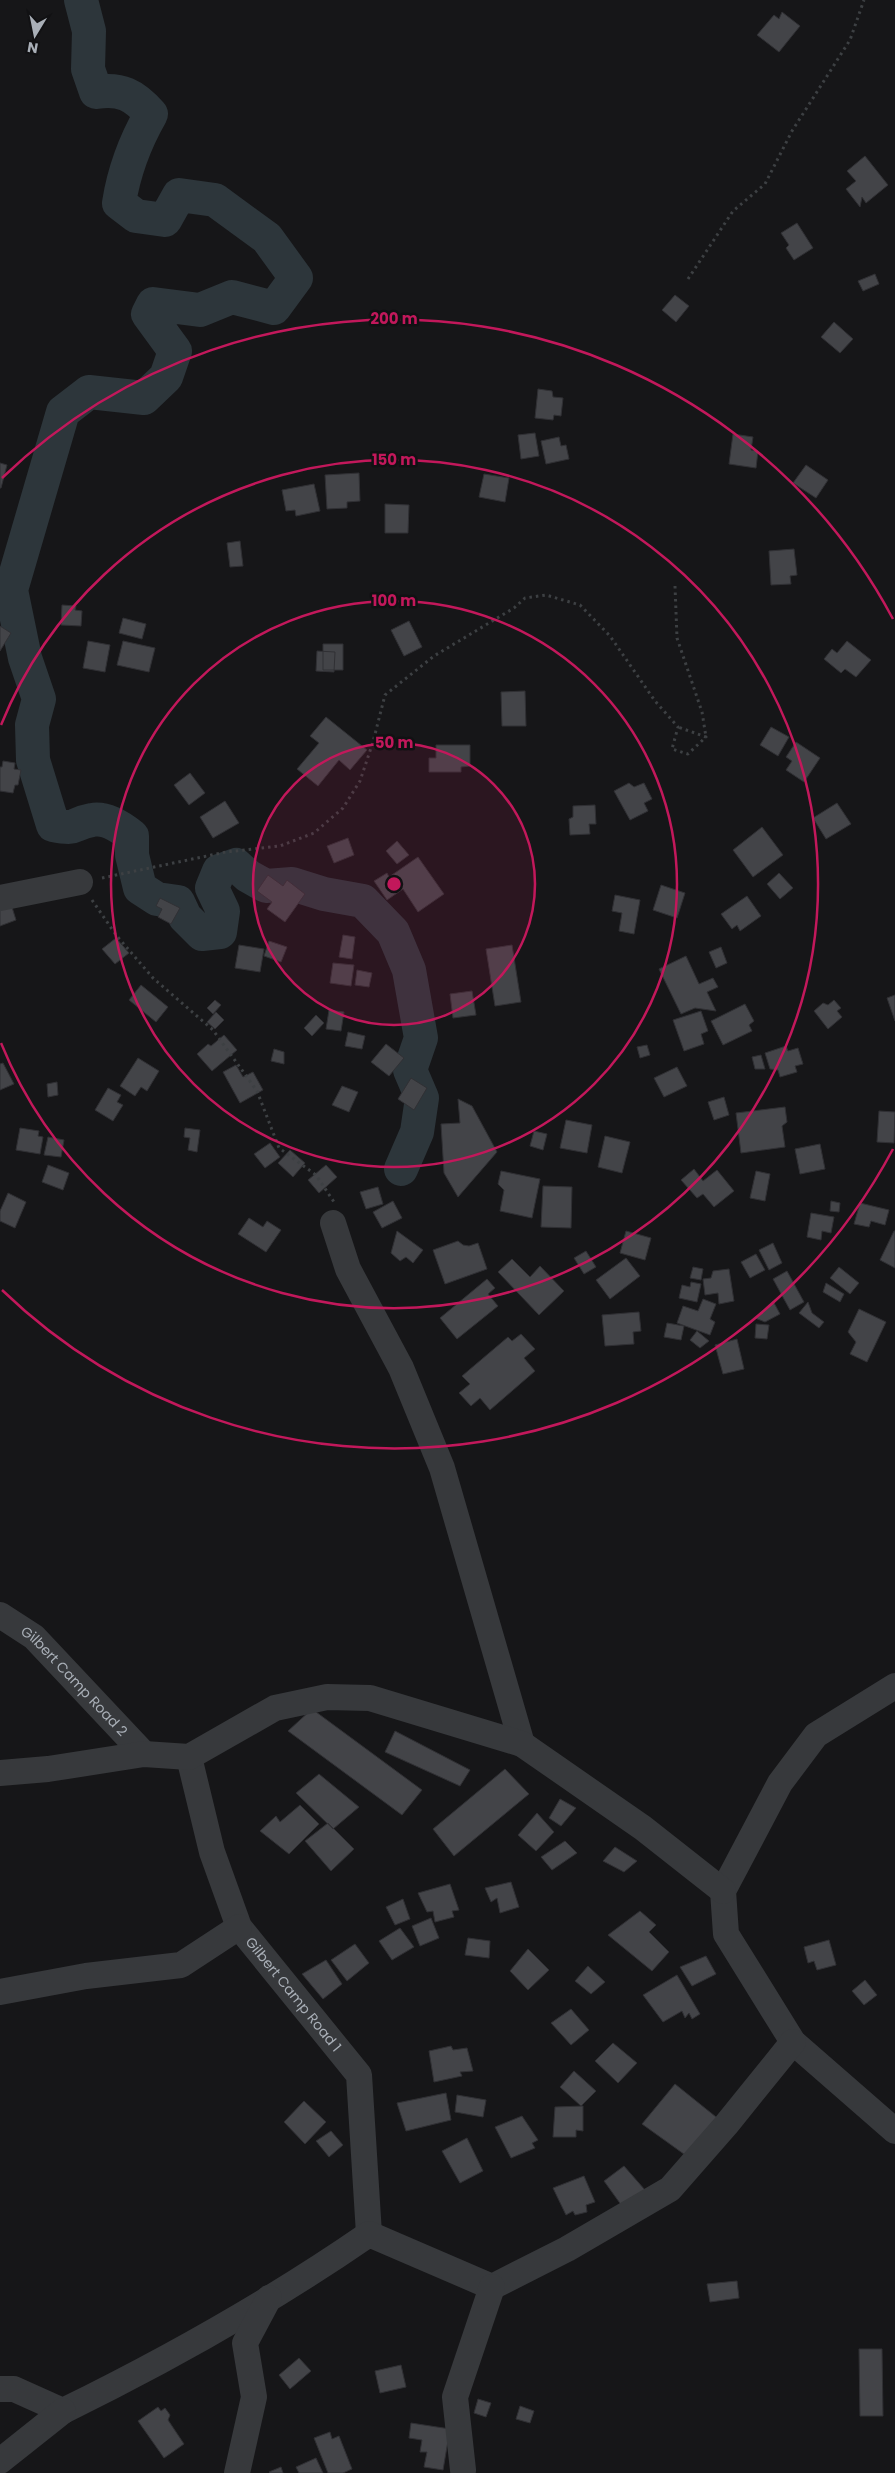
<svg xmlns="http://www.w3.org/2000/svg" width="895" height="2473" viewBox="0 0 895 2473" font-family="Poppins,sans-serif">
<rect width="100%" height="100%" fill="#161618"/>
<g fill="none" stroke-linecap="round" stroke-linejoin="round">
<path stroke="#2d363b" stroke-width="34" d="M 81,0 L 89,31 L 88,69 L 96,92 C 121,88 134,95 151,114 C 135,142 124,171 119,203 L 136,216 L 165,220 L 179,195 L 215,200 L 267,238 L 296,278 L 274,308 L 232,297 L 200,310 L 153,304 L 148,314 L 175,351 L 166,377 L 144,398 L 89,392 L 63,412 L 11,590 L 25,658 L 39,699 L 32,725 L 33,760 L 53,825 C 79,830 71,824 92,820 C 106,817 122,828 132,836 L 132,855 L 140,888 L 157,899 L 178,902 L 185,917 L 202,934 L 220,932 L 223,911 L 212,888 L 219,871 L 236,865 L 248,876 L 266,886 L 292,884 L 324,894 L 363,901 L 393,932 L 409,970 L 421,1038 L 410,1070 L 422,1098 L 417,1132 L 401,1169"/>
</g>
<path fill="#434448" stroke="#303034" d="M 782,12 L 800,26 L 779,52 L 757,35 L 774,15 L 779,19 Z
M 865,156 L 888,185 L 866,203 L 862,197 L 860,207 L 846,189 L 856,181 L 847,171 Z
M 797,223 L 813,248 L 794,260 L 786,248 L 789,245 L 781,233 Z
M 875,274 L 879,284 L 863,291 L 858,281 Z
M 675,295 L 689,306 L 676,322 L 662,310 Z
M 834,322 L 853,339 L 840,353 L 821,337 Z
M 538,389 L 552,391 L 553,397 L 563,398 L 561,416 L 554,415 L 553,420 L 535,418 Z
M 535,433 L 539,456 L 521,459 L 518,435 Z
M 733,434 L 753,437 L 751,450 L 758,451 L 756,468 L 729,464 Z
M 559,437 L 561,446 L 566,445 L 569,459 L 546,464 L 541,441 Z
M 0,463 L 7,465 L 1,488 L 0,488 Z
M 806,465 L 828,480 L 816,498 L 793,483 Z
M 359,473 L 360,501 L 347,502 L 347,508 L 327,509 L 325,475 Z
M 484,474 L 509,478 L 505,502 L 479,497 Z
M 314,484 L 320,511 L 296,516 L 295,510 L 286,511 L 282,490 Z
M 385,504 L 409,505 L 408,533 L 385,533 Z
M 240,541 L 243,566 L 230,567 L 227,543 Z
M 794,549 L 797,575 L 790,576 L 791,584 L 771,585 L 769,551 Z
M 62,605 L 76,606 L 75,610 L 82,611 L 81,626 L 61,625 Z
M 123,618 L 146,624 L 142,639 L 119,633 Z
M 409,621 L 422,647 L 404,656 L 391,630 Z
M 0,626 L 11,633 L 0,651 Z
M 88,641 L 110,645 L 105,672 L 83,668 Z
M 123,641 L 155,648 L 149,672 L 117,665 Z
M 847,641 L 871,660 L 856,677 L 845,669 L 841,673 L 824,659 L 832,649 L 837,653 Z
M 323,644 L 343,644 L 343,670 L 323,670 Z
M 317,651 L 335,652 L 334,672 L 316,671 Z
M 525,691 L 526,726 L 502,726 L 501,692 Z
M 326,717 L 367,750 L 350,770 L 339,760 L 318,786 L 297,769 L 319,743 L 310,736 Z
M 771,727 L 789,737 L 778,756 L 760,745 Z
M 796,742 L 820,758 L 804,782 L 786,770 L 792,761 L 786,757 Z
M 436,745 L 470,745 L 470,766 L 461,767 L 461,772 L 429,772 L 429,758 L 436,758 Z
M 3,761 L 15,763 L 14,769 L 21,770 L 18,785 L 15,785 L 13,793 L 0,791 L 0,767 L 2,767 Z
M 190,773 L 205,793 L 189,805 L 174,785 Z
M 629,783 L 634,787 L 644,783 L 652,799 L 644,803 L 648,811 L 630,820 L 614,791 Z
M 225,801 L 239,823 L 213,838 L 200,817 Z
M 837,803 L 851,824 L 826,839 L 813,818 Z
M 595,805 L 596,824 L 589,824 L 590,834 L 570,835 L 569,819 L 573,817 L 573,806 Z
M 762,827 L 783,855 L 753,877 L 733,850 Z
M 348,838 L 354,855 L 334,863 L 327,846 Z
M 397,841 L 409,855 L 397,864 L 386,851 Z
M 418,857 L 444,894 L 418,912 L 403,889 L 387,900 L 374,881 L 387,873 L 389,877 Z
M 779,873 L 793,888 L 780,899 L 767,884 Z
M 268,875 L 283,886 L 287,880 L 305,894 L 285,922 L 267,909 L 272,902 L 257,891 Z
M 661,885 L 685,893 L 677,918 L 653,910 Z
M 615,895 L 640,900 L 634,934 L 619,931 L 622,913 L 612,911 Z
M 747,896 L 761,916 L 740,931 L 737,925 L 732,929 L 721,914 Z
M 160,898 L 180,908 L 171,924 L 158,917 L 162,909 L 156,906 Z
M 11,904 L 16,920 L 0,926 L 0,908 Z
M 343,935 L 355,937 L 352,959 L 339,957 Z
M 116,938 L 129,953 L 115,964 L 102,949 Z
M 269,941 L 287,947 L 281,962 L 264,956 Z
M 239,945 L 264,949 L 260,972 L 235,968 Z
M 512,945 L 521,1002 L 495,1006 L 486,949 Z
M 721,947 L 727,963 L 716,968 L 709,952 Z
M 686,956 L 699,984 L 713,978 L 718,987 L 707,992 L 716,1011 L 695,1008 L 681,1014 L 659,969 Z
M 333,963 L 354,965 L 351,986 L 330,983 Z
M 357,970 L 372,973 L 369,987 L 355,985 Z
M 141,985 L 168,1007 L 156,1022 L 129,1000 Z
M 472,991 L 476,1015 L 453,1018 L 450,994 Z
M 895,995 L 895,1021 L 887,998 Z
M 215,1000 L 221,1005 L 213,1014 L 207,1008 Z
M 834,1000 L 841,1008 L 837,1011 L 842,1017 L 828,1029 L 814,1011 L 823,1003 L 828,1005 Z
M 745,1004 L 754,1021 L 749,1025 L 752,1031 L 723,1045 L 711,1021 Z
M 329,1010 L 344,1012 L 341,1031 L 326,1029 Z
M 701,1011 L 708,1031 L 701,1034 L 704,1044 L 684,1051 L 673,1020 Z
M 216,1012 L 224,1020 L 215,1029 L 207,1022 Z
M 316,1015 L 324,1023 L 312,1036 L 304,1028 Z
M 348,1032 L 365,1036 L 362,1049 L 345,1046 Z
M 224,1035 L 237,1050 L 212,1071 L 197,1054 L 208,1044 L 211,1046 Z
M 386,1044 L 404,1058 L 389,1076 L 371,1062 Z
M 647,1045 L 650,1055 L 640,1058 L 637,1047 Z
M 786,1046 L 788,1051 L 798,1048 L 803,1064 L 795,1066 L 797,1072 L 780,1077 L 778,1070 L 770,1069 L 765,1053 Z
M 274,1049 L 284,1052 L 284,1064 L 271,1061 Z
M 761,1055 L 765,1069 L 755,1069 L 752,1057 Z
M 138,1058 L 159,1071 L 147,1091 L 141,1087 L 135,1096 L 120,1086 Z
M 3,1063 L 14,1084 L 0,1090 L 0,1064 Z
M 236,1065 L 243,1077 L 253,1072 L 263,1090 L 240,1103 L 223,1072 Z
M 677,1067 L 687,1086 L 664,1097 L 654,1078 Z
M 411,1078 L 427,1088 L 414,1110 L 398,1099 Z
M 57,1082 L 58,1095 L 48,1097 L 47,1084 Z
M 342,1086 L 358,1092 L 349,1112 L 332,1105 Z
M 108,1088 L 121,1095 L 117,1102 L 123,1105 L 113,1121 L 95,1110 Z
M 724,1097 L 729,1115 L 714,1120 L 708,1102 Z
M 458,1099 L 472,1106 L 497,1152 L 458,1197 L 444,1173 L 441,1124 L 460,1123 Z
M 785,1107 L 787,1122 L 782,1126 L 785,1147 L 741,1153 L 736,1113 Z
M 879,1111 L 895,1112 L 894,1143 L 877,1142 Z
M 566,1120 L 592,1125 L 587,1153 L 560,1148 Z
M 20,1128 L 39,1131 L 38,1136 L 43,1137 L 40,1154 L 16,1150 Z
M 185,1128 L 200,1130 L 197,1152 L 188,1150 L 190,1138 L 184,1137 Z
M 534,1131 L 547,1134 L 543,1150 L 530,1146 Z
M 605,1136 L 630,1142 L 622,1173 L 598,1167 Z
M 48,1137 L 64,1140 L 61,1157 L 44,1155 Z
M 270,1143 L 280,1157 L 265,1168 L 254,1154 Z
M 820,1144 L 825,1169 L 800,1174 L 795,1149 Z
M 290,1150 L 305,1163 L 293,1177 L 278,1163 Z
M 48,1165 L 69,1173 L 63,1190 L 42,1182 Z
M 326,1165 L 337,1177 L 319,1193 L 308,1180 Z
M 694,1169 L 703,1181 L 717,1170 L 734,1191 L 714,1207 L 703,1194 L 697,1198 L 681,1180 Z
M 501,1171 L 540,1179 L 532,1218 L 500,1211 L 504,1190 L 498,1184 Z
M 756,1171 L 770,1174 L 765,1201 L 750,1198 Z
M 543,1186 L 572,1187 L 571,1228 L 541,1227 Z
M 378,1187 L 383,1204 L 366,1209 L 360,1192 Z
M 8,1193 L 26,1202 L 15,1228 L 0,1221 L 0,1211 Z
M 393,1201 L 402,1218 L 382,1228 L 373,1212 Z
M 831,1201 L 840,1203 L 839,1212 L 830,1211 Z
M 860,1203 L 889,1210 L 885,1225 L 871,1221 L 869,1227 L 854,1224 Z
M 811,1213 L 834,1217 L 831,1233 L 822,1231 L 821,1240 L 807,1237 Z
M 249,1218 L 263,1227 L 267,1221 L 281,1230 L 266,1252 L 238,1234 Z
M 397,1231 L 423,1250 L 413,1263 L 406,1257 L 400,1261 L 391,1253 Z
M 626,1231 L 651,1238 L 645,1260 L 620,1253 Z
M 894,1231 L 895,1231 L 895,1268 L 880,1260 Z
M 458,1241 L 463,1245 L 469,1246 L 478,1243 L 487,1269 L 445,1284 L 433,1250 Z
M 773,1243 L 782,1263 L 769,1270 L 759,1250 Z
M 586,1251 L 596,1267 L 584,1274 L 574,1258 Z
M 756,1254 L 765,1270 L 750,1278 L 741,1262 Z
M 626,1258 L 640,1276 L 610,1299 L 596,1280 Z
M 512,1259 L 530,1277 L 540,1266 L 564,1291 L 539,1315 L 498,1272 Z
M 693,1267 L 703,1269 L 701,1280 L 690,1278 Z
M 839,1267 L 859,1283 L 850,1294 L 830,1278 Z
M 729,1269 L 734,1301 L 719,1304 L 718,1293 L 705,1295 L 703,1279 L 711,1278 L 713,1271 Z
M 787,1271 L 804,1302 L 790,1310 L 773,1279 Z
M 487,1279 L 495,1288 L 488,1294 L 498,1306 L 457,1339 L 440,1318 Z
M 691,1282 L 701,1284 L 697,1302 L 679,1298 L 682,1285 L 690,1287 Z
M 826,1283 L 844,1294 L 840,1302 L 823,1292 Z
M 703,1299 L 716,1304 L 710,1319 L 715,1322 L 710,1335 L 677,1323 L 683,1306 L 698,1311 Z
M 773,1301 L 780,1314 L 765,1322 L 755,1318 Z
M 808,1302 L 812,1313 L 824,1322 L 819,1328 L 799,1313 Z
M 859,1309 L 886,1322 L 867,1362 L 850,1354 L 856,1342 L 848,1332 Z
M 639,1312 L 641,1331 L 633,1332 L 634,1344 L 605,1346 L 602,1315 Z
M 667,1323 L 684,1326 L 681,1340 L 664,1337 Z
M 756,1324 L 769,1325 L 767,1339 L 755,1338 Z
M 697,1331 L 709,1341 L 700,1348 L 690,1340 Z
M 521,1334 L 535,1349 L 524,1358 L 535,1371 L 490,1410 L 480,1398 L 471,1406 L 459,1393 L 470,1384 L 462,1376 L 508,1337 L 512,1341 Z
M 737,1339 L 744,1369 L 723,1374 L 715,1345 Z
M 312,1709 L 422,1790 L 402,1815 L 288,1731 Z
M 395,1731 L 470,1770 L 460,1786 L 385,1752 Z
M 505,1769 L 529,1794 L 454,1856 L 433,1829 Z
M 319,1774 L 359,1807 L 333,1829 L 296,1793 Z
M 560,1799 L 576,1808 L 561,1826 L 549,1818 Z
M 300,1805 L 319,1824 L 289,1854 L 260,1831 L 276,1816 L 280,1822 Z
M 537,1813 L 554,1832 L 536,1851 L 518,1835 Z
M 328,1823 L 354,1849 L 331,1871 L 305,1841 Z
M 565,1841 L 577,1853 L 552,1870 L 541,1857 Z
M 615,1847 L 637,1861 L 624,1872 L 603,1861 Z
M 511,1882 L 519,1907 L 500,1913 L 497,1898 L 491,1902 L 485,1888 Z
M 450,1884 L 459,1910 L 452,1911 L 454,1917 L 435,1922 L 433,1911 L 427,1912 L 418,1893 Z
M 403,1899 L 410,1919 L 395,1925 L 386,1907 Z
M 640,1911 L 656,1925 L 649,1932 L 669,1952 L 652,1971 L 608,1935 Z
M 431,1918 L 439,1938 L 420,1946 L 412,1926 Z
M 400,1928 L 414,1947 L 392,1960 L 379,1941 Z
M 468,1938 L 490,1941 L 489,1958 L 465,1955 Z
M 829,1940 L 836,1965 L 817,1970 L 814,1961 L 808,1963 L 804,1947 Z
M 355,1944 L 369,1963 L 347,1981 L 331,1960 Z
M 528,1949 L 549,1970 L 528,1990 L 510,1971 Z
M 706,1956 L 716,1974 L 692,1986 L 680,1967 Z
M 326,1960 L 342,1984 L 323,1999 L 302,1974 Z
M 588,1966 L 605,1982 L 591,1994 L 575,1981 Z
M 677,1975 L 700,2014 L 692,2019 L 689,2013 L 685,2018 L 682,2011 L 663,2022 L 643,1995 Z
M 865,1980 L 877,1995 L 864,2005 L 852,1991 Z
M 571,2009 L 589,2030 L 571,2045 L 551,2023 Z
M 613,2043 L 637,2063 L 618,2083 L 595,2061 Z
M 451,2046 L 453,2050 L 467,2048 L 473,2071 L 460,2072 L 462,2076 L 434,2082 L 429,2051 Z
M 574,2071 L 596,2091 L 581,2106 L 560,2087 Z
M 675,2084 L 726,2125 L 695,2162 L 642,2124 Z
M 446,2093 L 451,2120 L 406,2131 L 397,2103 Z
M 457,2095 L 486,2100 L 483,2117 L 455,2112 Z
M 304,2101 L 326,2122 L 305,2144 L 284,2122 Z
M 583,2106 L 583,2131 L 576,2130 L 576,2137 L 553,2137 L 555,2107 Z
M 522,2116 L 538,2140 L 532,2143 L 535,2148 L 511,2158 L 495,2127 Z
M 331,2131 L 343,2145 L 329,2157 L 316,2141 Z
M 467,2138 L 483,2171 L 460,2183 L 442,2151 Z
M 624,2166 L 645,2190 L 622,2206 L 604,2181 Z
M 584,2176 L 595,2202 L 586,2205 L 587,2212 L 575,2215 L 573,2211 L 566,2215 L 553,2188 Z
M 737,2281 L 739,2298 L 710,2302 L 707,2284 Z
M 859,2349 L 882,2349 L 883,2416 L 860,2416 Z
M 299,2358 L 311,2371 L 290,2389 L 279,2375 Z
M 401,2365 L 406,2387 L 380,2393 L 375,2371 Z
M 478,2399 L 491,2403 L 486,2417 L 474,2413 Z
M 520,2406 L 534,2411 L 530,2423 L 516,2419 Z
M 158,2407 L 161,2411 L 165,2408 L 170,2415 L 168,2420 L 184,2444 L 164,2458 L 138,2421 Z
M 411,2423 L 450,2429 L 443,2470 L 424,2467 L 427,2452 L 420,2452 L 422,2440 L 409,2438 Z
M 330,2432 L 332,2439 L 339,2436 L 352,2469 L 343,2473 L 328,2473 L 314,2438 Z
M 316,2458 L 323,2473 L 299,2473 L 296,2467 Z
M 281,2467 L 283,2473 L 270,2473 L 269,2472 Z"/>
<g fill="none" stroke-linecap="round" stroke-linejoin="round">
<path stroke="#3d4043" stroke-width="3" stroke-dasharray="2.5 4" stroke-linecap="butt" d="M 688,279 L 733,211 L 765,184 L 792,131 L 850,40 L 864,0
M 675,586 L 677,638 L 702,712 L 706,737
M 102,878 L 226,852 L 280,846 L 314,833 L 343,808 L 360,781 L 373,742 L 385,695 L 434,656 L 514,608 L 525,598 L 546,595 L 580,605 L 610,636 L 655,701 L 678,727 L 672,749 L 688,754 L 706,737 L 678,727
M 92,900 L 116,935 L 153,978 L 213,1030 L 257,1091 L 279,1148 L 316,1175 L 334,1202"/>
<g stroke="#37393c" stroke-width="26">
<path d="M 0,898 L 80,882"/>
<path d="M 333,1223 L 348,1269 L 401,1368 L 442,1468 L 522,1744"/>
<path id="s1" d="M 0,1615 L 34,1637 L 144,1754"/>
<path d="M 895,1686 L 816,1735 L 780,1783 L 723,1891 L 726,1934 L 793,2042 L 895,2131"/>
<path id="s2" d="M 189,1757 L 212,1852 L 239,1927 L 359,2075 L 369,2234"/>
<path d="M 0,1773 L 48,1769 L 144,1754 L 189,1757 L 275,1708 L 327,1697 L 370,1698 L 522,1744 L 643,1828 L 723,1891"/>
<path d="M 0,1992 L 86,1976 L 181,1965 L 239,1927"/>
<path d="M 0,2389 L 14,2389 L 63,2411 C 169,2359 272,2301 369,2234 L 492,2287 L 567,2249 L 670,2189 L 726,2125 L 793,2042"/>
<path d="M 0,2461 L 63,2411"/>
<path d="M 463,2470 L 455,2397 L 492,2287"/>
<path d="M 237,2473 L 254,2397 L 245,2343 L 269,2298"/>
</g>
</g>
<circle cx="394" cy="884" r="141" fill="#c2185b" fill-opacity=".12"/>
<g fill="none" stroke="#c2185b" stroke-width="2.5">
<circle cx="394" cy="884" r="141"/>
<circle cx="394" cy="884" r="283"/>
<path d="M1 725A424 424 0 1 1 1 1043"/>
<path d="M893 1149A565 565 0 0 1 2 1290M2 478A565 565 0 0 1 893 619"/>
</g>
<g text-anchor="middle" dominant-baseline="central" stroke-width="5" stroke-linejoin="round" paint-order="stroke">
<g font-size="14" fill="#a9afb7" stroke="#111113">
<text stroke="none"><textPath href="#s1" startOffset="100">Gilbert Camp Road 2</textPath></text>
<text stroke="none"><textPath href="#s2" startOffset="264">Gilbert Camp Road 1</textPath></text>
</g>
</g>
<circle cx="394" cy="884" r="8" fill="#c2185b" stroke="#111113" stroke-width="2.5"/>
<g font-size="15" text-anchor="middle" font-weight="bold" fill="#c2185b" stroke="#111113" stroke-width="5" stroke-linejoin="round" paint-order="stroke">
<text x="394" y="324">200 m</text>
<text x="394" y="465">150 m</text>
<text x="394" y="606">100 m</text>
<text x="394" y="748">50 m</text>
</g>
<g transform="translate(35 35) rotate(190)" stroke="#111113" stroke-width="4" paint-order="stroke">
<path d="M0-4L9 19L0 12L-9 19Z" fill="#a9afb7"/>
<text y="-8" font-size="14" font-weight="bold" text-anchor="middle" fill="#a9afb7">N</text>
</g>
</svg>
